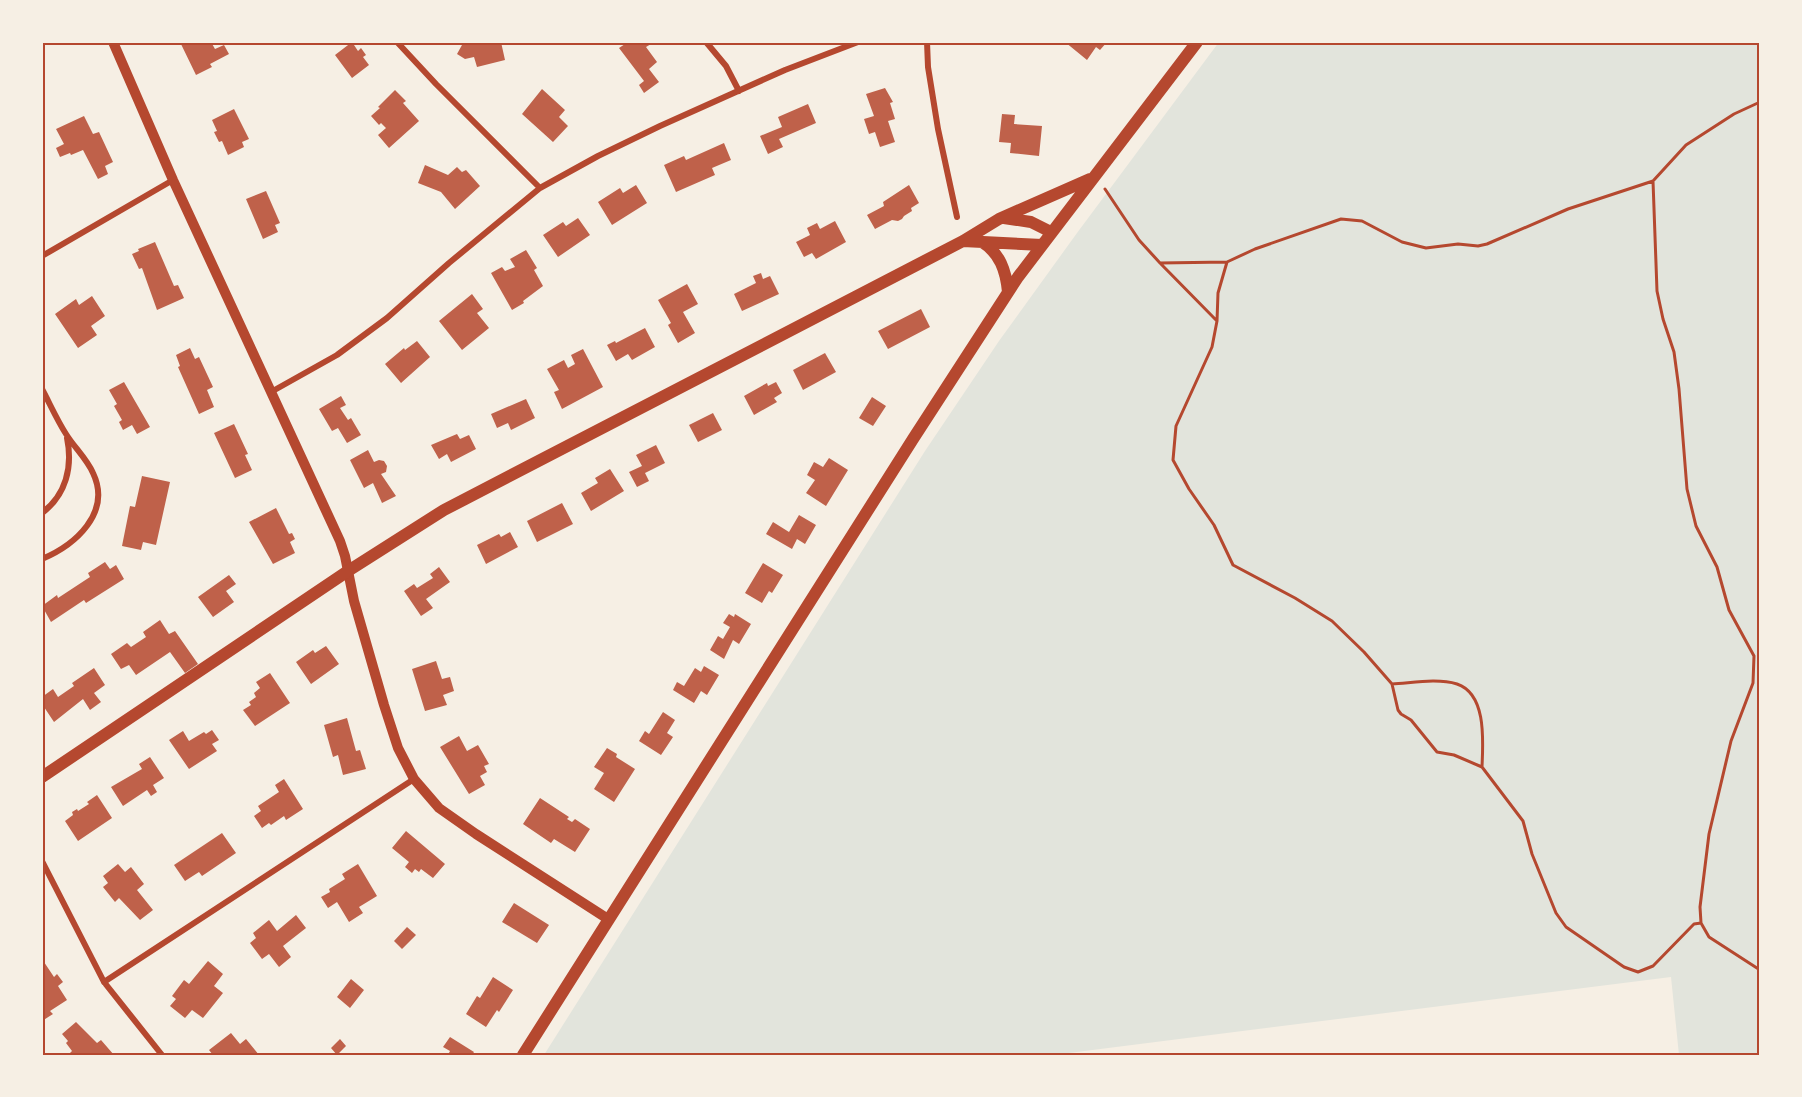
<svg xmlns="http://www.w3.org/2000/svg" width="1802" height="1097" viewBox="0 0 1802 1097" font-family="Montserrat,sans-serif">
<rect width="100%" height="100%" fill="#f6efe4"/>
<path fill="#e2e4dc" d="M 1219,42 L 1760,42 L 1760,1055 L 1679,1055 L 1671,977 L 1053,1055 L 544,1055 L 925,451 L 999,341 L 1077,233 Z"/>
<path fill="#bf614a" d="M 180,42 L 211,42 L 215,49 L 224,45 L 229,54 L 210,64 L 212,67 L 196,75 Z
M 352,42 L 358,51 L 361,48 L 366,55 L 363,57 L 369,65 L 352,78 L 335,55 Z
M 461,42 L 501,42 L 505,60 L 477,67 L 474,57 L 465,59 L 457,54 L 462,45 Z
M 628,42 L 649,42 L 651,44 L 646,47 L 657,62 L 649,69 L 659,82 L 644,93 L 639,85 L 644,81 L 619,48 Z
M 1065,42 L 1107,42 L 1100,50 L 1096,47 L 1087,60 Z
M 885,88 L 893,102 L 890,103 L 895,119 L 888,121 L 895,142 L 880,147 L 875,132 L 869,134 L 864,119 L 874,116 L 866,94 Z
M 542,89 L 565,110 L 559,117 L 568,126 L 553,142 L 522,114 Z
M 395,90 L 406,101 L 403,103 L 419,121 L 389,148 L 378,135 L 386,128 L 381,123 L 379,125 L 371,116 L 380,108 L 378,107 Z
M 808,104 L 816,123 L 779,139 L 783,147 L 768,154 L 760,136 L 782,127 L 778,117 Z
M 234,109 L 249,139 L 242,142 L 244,147 L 228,155 L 222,141 L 219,142 L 214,132 L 217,131 L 212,120 Z
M 1002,114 L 1015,115 L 1014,124 L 1042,126 L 1039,156 L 1010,153 L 1011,143 L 999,142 Z
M 84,116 L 93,134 L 99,132 L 113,162 L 105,166 L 108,174 L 98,179 L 83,150 L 71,155 L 70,153 L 60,157 L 56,148 L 64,144 L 56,129 Z
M 724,143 L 731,160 L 712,168 L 715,175 L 676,192 L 664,165 L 684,156 L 686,160 Z
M 425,165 L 448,175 L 457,167 L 462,172 L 466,170 L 480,186 L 455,209 L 441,192 L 418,183 Z
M 636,185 L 647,203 L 612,225 L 598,202 L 620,188 L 623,193 Z
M 909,185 L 919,203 L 911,208 L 912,211 L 904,216 L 902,219 L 898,221 L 892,220 L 875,229 L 867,215 L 884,206 L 883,202 Z
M 266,191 L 280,223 L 275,225 L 278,232 L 263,239 L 246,199 Z
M 578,218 L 590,235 L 558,257 L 543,235 L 563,222 L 566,226 Z
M 835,221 L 846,242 L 816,259 L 812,253 L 804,257 L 796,242 L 810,235 L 807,228 L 817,223 L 820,229 Z
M 155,242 L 174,286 L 178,285 L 184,298 L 157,310 L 142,268 L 139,269 L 132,254 L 139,251 L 138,249 Z
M 526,250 L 537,268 L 534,270 L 543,286 L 523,301 L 524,303 L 512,310 L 491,273 L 502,267 L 505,271 L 515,267 L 510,259 Z
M 761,273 L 763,279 L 770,276 L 779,294 L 742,311 L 734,294 L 756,283 L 753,276 Z
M 687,284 L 698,304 L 683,312 L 695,333 L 678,343 L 668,325 L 671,323 L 658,300 Z
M 472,294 L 483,309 L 477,313 L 489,328 L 462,350 L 439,321 Z
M 92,296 L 105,316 L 91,326 L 97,335 L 78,348 L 55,314 L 76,299 L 79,305 Z
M 921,309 L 930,327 L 888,349 L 878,331 Z
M 645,328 L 655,347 L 632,360 L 628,354 L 616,361 L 607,345 L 615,341 L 616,343 Z
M 417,341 L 430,357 L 401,383 L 385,364 L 404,348 L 405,350 Z
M 190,348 L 195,359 L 199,357 L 213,387 L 207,390 L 214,407 L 199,414 L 178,367 L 180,366 L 176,355 Z
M 583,349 L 603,387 L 562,409 L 554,392 L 559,390 L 547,369 L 564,360 L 568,368 L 575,364 L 571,355 Z
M 825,353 L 836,372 L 803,390 L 793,370 Z
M 124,382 L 150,427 L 137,434 L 132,425 L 123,430 L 119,422 L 122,420 L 114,406 L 117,404 L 109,390 Z
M 776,382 L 782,393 L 774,398 L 777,402 L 754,415 L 744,396 L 767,383 L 768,386 Z
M 341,396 L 346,405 L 340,408 L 348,420 L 351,418 L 361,435 L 347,443 L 338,428 L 332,431 L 319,409 Z
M 872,397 L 886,406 L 873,426 L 859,418 Z
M 526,399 L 535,418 L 511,430 L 508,423 L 497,428 L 491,414 Z
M 713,413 L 722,430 L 698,442 L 689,425 Z
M 234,424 L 248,454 L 245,455 L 252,470 L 235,478 L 214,433 Z
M 457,434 L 460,439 L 469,435 L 476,449 L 451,462 L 447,454 L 439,459 L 431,445 Z
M 656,445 L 665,463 L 645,473 L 649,481 L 637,487 L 629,472 L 642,466 L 636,455 Z
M 368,450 L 374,462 L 379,460 L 384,461 L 387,466 L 386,472 L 381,474 L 396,496 L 382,503 L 373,483 L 364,488 L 350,460 Z
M 829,458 L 848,470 L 826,506 L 806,493 L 815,480 L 807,475 L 814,462 L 823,467 Z
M 610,469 L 624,491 L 591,511 L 581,493 L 598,483 L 595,478 Z
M 142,476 L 170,482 L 156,545 L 143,542 L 141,550 L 122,546 L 130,506 L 135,507 Z
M 562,503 L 573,524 L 537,542 L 527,521 Z
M 276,508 L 289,534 L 292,533 L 295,539 L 290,542 L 295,553 L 273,564 L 249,522 Z
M 799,515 L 816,525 L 805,544 L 797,539 L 792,549 L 766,534 L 773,522 L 789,532 Z
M 510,532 L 518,547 L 486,564 L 477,545 L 499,534 L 501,537 Z
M 105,562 L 110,569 L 116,565 L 124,579 L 86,603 L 84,600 L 51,622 L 42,606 L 57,595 L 58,598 L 90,577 L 88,573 Z
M 763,563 L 783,575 L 772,593 L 769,591 L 762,603 L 745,593 Z
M 439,567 L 450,582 L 426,599 L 433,608 L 421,616 L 404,591 L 414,584 L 417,588 L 433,578 L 430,574 Z
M 229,575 L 236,584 L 226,591 L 234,602 L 213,617 L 198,597 Z
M 729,614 L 734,617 L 735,614 L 751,624 L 739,644 L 733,640 L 724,659 L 710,650 L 718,636 L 723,639 L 730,627 L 723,623 Z
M 160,620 L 169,634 L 175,631 L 198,664 L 185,673 L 170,652 L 136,675 L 129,665 L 121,669 L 111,654 L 127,643 L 131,647 L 146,637 L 143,632 Z
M 326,646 L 339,664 L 311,684 L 296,662 L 313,650 L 315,653 Z
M 436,661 L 442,679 L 450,677 L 454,691 L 443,695 L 447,705 L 425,711 L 412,669 Z
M 704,666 L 719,675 L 707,695 L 701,691 L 694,703 L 673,690 L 677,682 L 684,686 L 695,668 L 701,672 Z
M 94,668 L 105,685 L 94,693 L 101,702 L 90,710 L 83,699 L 54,722 L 42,704 L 42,697 L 53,689 L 58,697 L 74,686 L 72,683 Z
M 270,673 L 290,703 L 255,726 L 243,710 L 251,705 L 249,702 L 256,697 L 254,693 L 260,688 L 256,682 Z
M 663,712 L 675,720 L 667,733 L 673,737 L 661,755 L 639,741 L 645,731 L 649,734 Z
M 347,718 L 356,751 L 360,750 L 366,769 L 343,775 L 338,755 L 333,757 L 324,725 Z
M 212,730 L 219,740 L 212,744 L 217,751 L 189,769 L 169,740 L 183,731 L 189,741 L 204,732 L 206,734 Z
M 459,736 L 467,751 L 478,745 L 489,764 L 484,766 L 487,772 L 480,776 L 485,785 L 469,794 L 440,747 Z
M 607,748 L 617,754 L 616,757 L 635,769 L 614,802 L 594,789 L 604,773 L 594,767 Z
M 150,757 L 164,778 L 153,785 L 157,792 L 151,796 L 147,790 L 123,806 L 111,787 L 142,769 L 139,764 Z
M 284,779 L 303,809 L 286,820 L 284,816 L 271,825 L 269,823 L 262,828 L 254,816 L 261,811 L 258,806 L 279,792 L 275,785 Z
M 97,795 L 112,818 L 78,841 L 65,821 L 73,815 L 72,812 L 77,809 L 78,811 L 89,804 L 87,802 Z
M 540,798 L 569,817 L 567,819 L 572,822 L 575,819 L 590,829 L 575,852 L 554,839 L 551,843 L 523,824 Z
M 406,831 L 445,864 L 433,878 L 421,869 L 419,872 L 415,869 L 412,873 L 405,867 L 409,862 L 392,848 Z
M 222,833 L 236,853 L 202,876 L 199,872 L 185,881 L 174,865 Z
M 118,864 L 125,872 L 131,867 L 144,884 L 137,890 L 153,910 L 140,920 L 119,898 L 115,902 L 103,887 L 108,883 L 103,876 Z
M 358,864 L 377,896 L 359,907 L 363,913 L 349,922 L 337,902 L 328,908 L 321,897 L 330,892 L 329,889 L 345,879 L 342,874 Z
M 514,903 L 549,925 L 537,943 L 502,922 Z
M 296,915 L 306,928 L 283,946 L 291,957 L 279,967 L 269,954 L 262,959 L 250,943 L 256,938 L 253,933 L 269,920 L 277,931 Z
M 407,927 L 416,935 L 402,949 L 394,941 Z
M 42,959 L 54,977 L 57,974 L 63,982 L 58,986 L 67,1000 L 50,1011 L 53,1014 L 42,1021 Z
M 208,961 L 223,974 L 214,986 L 223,993 L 203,1018 L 192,1010 L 185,1018 L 170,1006 L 176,999 L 172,996 L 184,980 L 189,984 Z
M 493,977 L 513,990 L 499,1012 L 497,1010 L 486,1027 L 466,1014 L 477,996 L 480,998 Z
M 351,979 L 364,990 L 350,1008 L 337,997 Z
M 76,1022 L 97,1043 L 101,1040 L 114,1055 L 68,1055 L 72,1051 L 66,1043 L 68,1041 L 62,1034 Z
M 231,1033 L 240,1044 L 246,1039 L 259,1055 L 213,1055 L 209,1050 Z
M 450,1037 L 474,1052 L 472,1055 L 448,1055 L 450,1051 L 443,1047 Z
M 340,1039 L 346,1046 L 337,1055 L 331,1048 Z"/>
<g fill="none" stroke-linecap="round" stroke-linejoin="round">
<path stroke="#b5482f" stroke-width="3" d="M 1760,102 L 1734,114 L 1686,145 L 1653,181 L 1568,209 L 1487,244 L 1478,246 L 1458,244 L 1426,248 L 1402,242 L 1362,221 L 1341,219 L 1255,249 L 1227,262 L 1218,293 L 1217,321 L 1212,347 L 1176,426 L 1173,460 L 1189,489 L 1214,525 L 1233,565 L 1295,598 L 1332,621 L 1364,652 L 1392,684 C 1412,683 1437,678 1457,684 C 1487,694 1483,742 1482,767 L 1523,821 L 1532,854 L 1556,913 L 1566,927 L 1624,967 L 1638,972 L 1653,966 L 1694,924 L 1701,923 L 1709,937 L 1760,970
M 1653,181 L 1657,291 L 1663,319 L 1674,352 L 1679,389 L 1687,489 L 1696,526 L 1717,567 L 1729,610 L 1754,656 L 1753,683 L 1731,741 L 1709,834 L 1700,907 L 1701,923
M 1105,189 L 1139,240 L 1160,263 L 1227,262
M 1160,263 L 1217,321
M 1392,684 L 1398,710 L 1401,714 L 1411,720 L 1437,752 L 1454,755 L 1482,767"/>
<path stroke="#b5482f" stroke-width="6" d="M 397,42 L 436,84 L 540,188
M 706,42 L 726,66 L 739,91
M 927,42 L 928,67 L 938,129 L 957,217
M 42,256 L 173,180
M 42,389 C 50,404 57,420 66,434 C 74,447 87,459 93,473 C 112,513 75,545 42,559
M 271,392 L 337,355 L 387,318 L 449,263 L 540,188 L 598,156 L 660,126 L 785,70 L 858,42
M 42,513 C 66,495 73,467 67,438
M 42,861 L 104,982 L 162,1055
M 104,982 L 414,779"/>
<path stroke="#b5482f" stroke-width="10" d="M 113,42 L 173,180 L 340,541 L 345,556 L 354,601 L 384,705 L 398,748 L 414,779 L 439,808 L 476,834 L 608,919"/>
<path stroke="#b5482f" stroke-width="12" d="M 1004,218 L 1031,222 L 1051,232
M 963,241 L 1042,245
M 982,242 C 1000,253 1006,271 1008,292
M 42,777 L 348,571 L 444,510 L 963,241 L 999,219 L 1090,179
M 523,1055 L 913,439 L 1018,277 L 1197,42"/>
</g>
<rect width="1802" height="1097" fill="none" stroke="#f6efe4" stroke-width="87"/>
<rect x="44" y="44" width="1714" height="1010" fill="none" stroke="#b5482f" stroke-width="2"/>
</svg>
